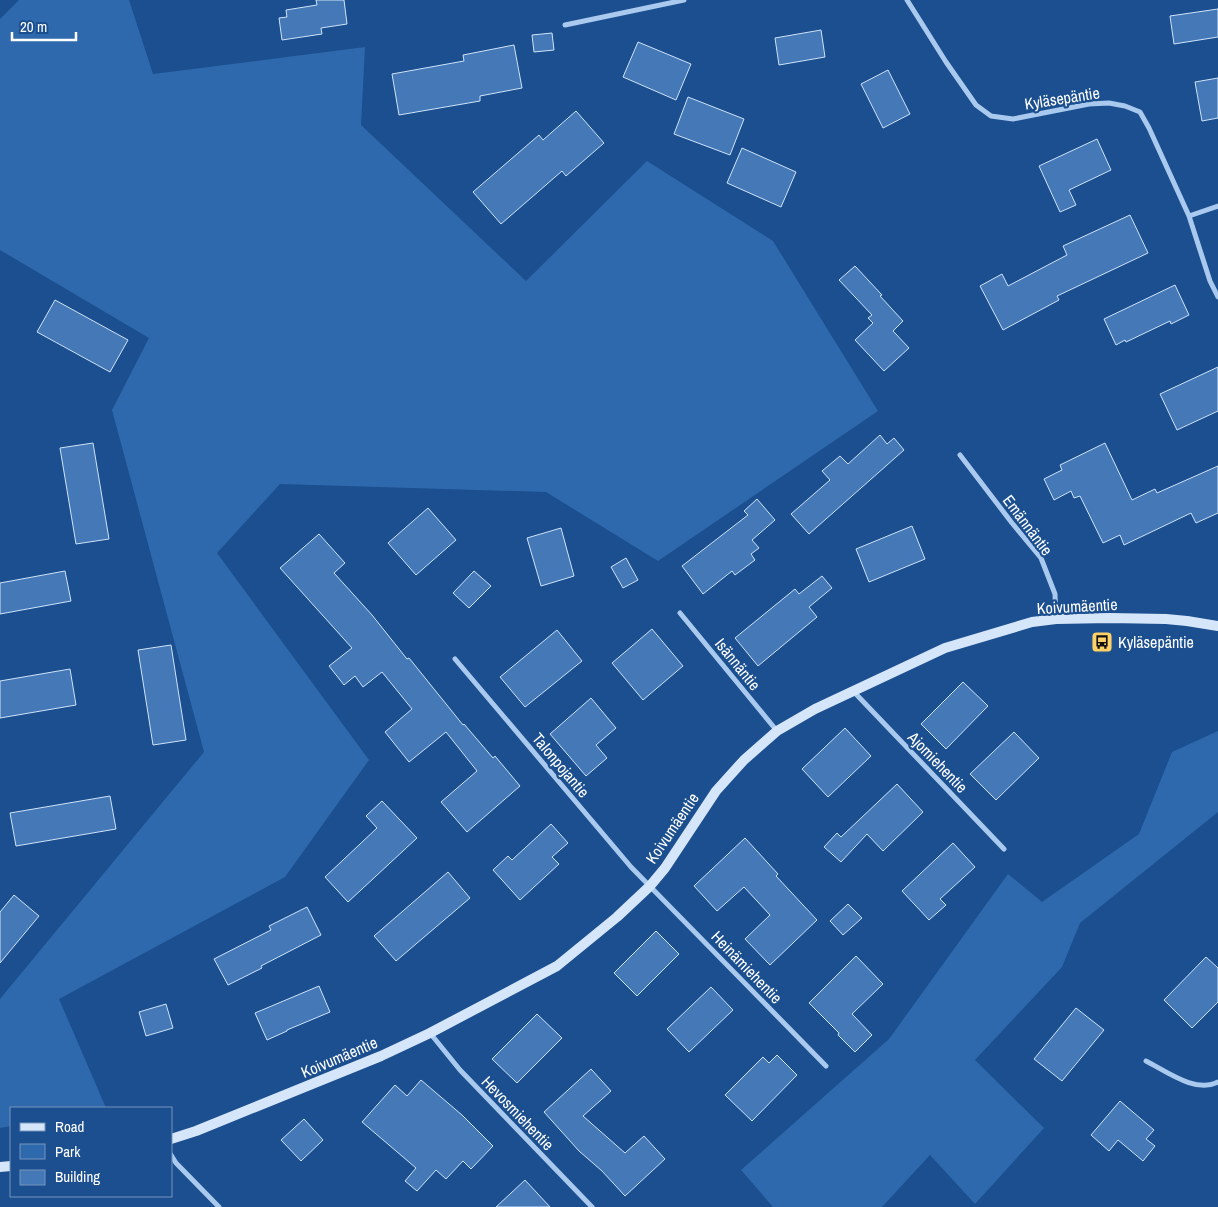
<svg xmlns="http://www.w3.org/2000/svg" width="1218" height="1207" viewBox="0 0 1218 1207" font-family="'Archivo Narrow',sans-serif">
<rect width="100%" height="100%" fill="#1b4f8f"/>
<path fill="#2e69ad" d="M 19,0 L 129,0 L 153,74 L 365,47 L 361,125 L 526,281 L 647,161 L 773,241 L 878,411 L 658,561 L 546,492 L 280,484 L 217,553 L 369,760 L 285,877 L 59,999 L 106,1108 L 11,1108 L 11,1126 L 0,1128 L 0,999 L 204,752 L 112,410 L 149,338 L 0,250 L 0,19 Z
M 1218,731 L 1218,812 L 1080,923 L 1062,967 L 975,1060 L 1044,1128 L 975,1204 L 930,1155 L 882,1207 L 773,1207 L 741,1170 L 889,1039 L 1008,874 L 1042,902 L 1139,834 L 1172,752 Z"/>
<path fill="#4478b7" stroke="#cfe3fa" d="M 316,0 L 344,0 L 347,24 L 321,28 L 322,34 L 282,40 L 279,18 L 287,17 L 286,10 L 317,5 Z
M 1218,9 L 1218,37 L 1174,44 L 1170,16 Z
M 821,30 L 825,57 L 779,65 L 775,38 Z
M 552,33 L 554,50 L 534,52 L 532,35 Z
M 638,42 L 691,64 L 676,100 L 623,77 Z
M 514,45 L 522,88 L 480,96 L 480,101 L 399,115 L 392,74 L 464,61 L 463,55 Z
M 888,70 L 910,114 L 883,128 L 861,84 Z
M 1218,78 L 1218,118 L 1202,121 L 1195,82 Z
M 688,97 L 744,119 L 730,155 L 674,134 Z
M 576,111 L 604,143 L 566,176 L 562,171 L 501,224 L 473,192 L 539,135 L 543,140 Z
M 1097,139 L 1111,170 L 1069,190 L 1076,205 L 1060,212 L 1039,166 Z
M 742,148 L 796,172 L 781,207 L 727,183 Z
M 1130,215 L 1148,253 L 1057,296 L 1059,300 L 1003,330 L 980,286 L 1002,274 L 1008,286 L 1067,255 L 1063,246 Z
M 855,266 L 882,295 L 880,296 L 903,321 L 893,331 L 909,348 L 884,371 L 855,340 L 873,323 L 868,318 L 872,315 L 839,280 Z
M 1175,285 L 1189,315 L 1171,324 L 1170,321 L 1126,342 L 1125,340 L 1116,345 L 1104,319 Z
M 55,300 L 128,340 L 110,372 L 37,332 Z
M 1218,367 L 1218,411 L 1177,430 L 1160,394 Z
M 880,435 L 887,444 L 894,438 L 904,450 L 809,534 L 791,514 L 830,480 L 822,471 L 840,456 L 848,464 Z
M 93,443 L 109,539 L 76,544 L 60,448 Z
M 1105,443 L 1132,500 L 1155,489 L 1157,493 L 1218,466 L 1218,513 L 1196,523 L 1191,513 L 1124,545 L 1120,535 L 1103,543 L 1080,496 L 1074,498 L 1071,491 L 1054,500 L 1044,479 L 1062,470 L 1060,465 Z
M 757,499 L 775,520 L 752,540 L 759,548 L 751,554 L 755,560 L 735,575 L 732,571 L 703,594 L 682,566 L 748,515 L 744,511 Z
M 428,508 L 456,540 L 416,575 L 388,543 Z
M 912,526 L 925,559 L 869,582 L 856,549 Z
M 561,528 L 574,576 L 541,586 L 527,538 Z
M 319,534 L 345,563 L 334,573 L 372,615 L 407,659 L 409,658 L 463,725 L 464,724 L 493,758 L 495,756 L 520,786 L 467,832 L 441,802 L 477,771 L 446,732 L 409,762 L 385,732 L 412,709 L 382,672 L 363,687 L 355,676 L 344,685 L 329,666 L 352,648 L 280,568 Z
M 626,558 L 638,580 L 623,588 L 611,567 Z
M 65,571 L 71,601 L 0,614 L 0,583 Z
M 474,571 L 491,586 L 469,608 L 453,593 Z
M 822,576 L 832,588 L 809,607 L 817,617 L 758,666 L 735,638 L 795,589 L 799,594 Z
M 652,629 L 683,666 L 643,700 L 612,663 Z
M 557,630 L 582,661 L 525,707 L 500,677 Z
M 171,645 L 186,740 L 153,745 L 138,650 Z
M 70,669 L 76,705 L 0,718 L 0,681 Z
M 963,682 L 988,706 L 946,749 L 921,724 Z
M 591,698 L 616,728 L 596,745 L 607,758 L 586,776 L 550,734 Z
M 845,728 L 871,756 L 828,797 L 802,769 Z
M 1014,732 L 1039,758 L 996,800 L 970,774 Z
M 897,784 L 923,812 L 883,851 L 867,834 L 841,862 L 824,847 L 837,833 L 841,837 Z
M 110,796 L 116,829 L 16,846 L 10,813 Z
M 382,801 L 417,838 L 348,902 L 325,877 L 377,828 L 366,816 Z
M 551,824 L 568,843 L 552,857 L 559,864 L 520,900 L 493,870 L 508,856 L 512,860 Z
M 745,838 L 778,874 L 776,876 L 817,920 L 770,965 L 745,939 L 770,915 L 744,887 L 717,911 L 694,886 Z
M 953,843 L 975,867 L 940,899 L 946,905 L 929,920 L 902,891 Z
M 448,872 L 470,898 L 396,961 L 374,936 Z
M 14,895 L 39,916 L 0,963 L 0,912 Z
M 848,904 L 862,918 L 843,935 L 830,921 Z
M 307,907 L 321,935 L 261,966 L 262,968 L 228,985 L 214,959 L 271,930 L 269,926 Z
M 656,931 L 679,954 L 637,996 L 614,973 Z
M 856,956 L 883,984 L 852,1014 L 872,1035 L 855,1052 L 838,1035 L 839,1033 L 809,1003 Z
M 1206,957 L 1218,968 L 1218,1002 L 1192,1028 L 1164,1000 Z
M 319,986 L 330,1012 L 287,1030 L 287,1031 L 267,1040 L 255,1013 Z
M 711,987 L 733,1010 L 689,1052 L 667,1029 Z
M 166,1004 L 173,1028 L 146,1036 L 139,1012 Z
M 1076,1008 L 1104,1030 L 1062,1081 L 1034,1059 Z
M 537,1014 L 562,1038 L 517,1083 L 492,1059 Z
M 777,1055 L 797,1075 L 752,1121 L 725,1095 L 763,1057 L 769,1063 Z
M 591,1069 L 611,1091 L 583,1116 L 625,1153 L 644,1136 L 665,1159 L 625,1196 L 602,1171 L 579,1151 L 544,1112 Z
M 421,1080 L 462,1115 L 493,1146 L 471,1169 L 463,1161 L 446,1179 L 436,1170 L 417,1191 L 405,1181 L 416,1168 L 362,1122 L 395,1085 L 407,1096 Z
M 1120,1101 L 1154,1130 L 1146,1139 L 1155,1146 L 1143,1161 L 1118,1140 L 1109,1151 L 1091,1135 Z
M 304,1119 L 323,1140 L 301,1161 L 281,1140 Z
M 525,1180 L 550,1207 L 496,1207 Z"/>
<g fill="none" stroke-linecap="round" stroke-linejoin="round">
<path stroke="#a9c9ee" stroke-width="5" d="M 907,0 L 946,62 L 976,105 L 991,116 L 1013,119 L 1089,104 L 1109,103 L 1125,106 L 1140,112 L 1149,128 L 1189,216 L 1210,281 L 1218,297
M 565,25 L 684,0
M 1189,216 L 1218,206
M 960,455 L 1012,523 L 1041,558 L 1055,594 L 1056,619
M 680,613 L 777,731
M 455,659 L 631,867 L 826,1066
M 854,692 L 1004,849
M 430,1033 L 460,1070 L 592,1207
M 1146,1061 C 1166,1071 1196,1094 1218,1082
M 171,1155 L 176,1163 L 219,1207"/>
<path stroke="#d6e6fa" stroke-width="10" d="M 171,1139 L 196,1131 L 381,1056 L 430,1033 L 557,966 L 617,917 L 650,886 L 665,868 L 716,791 L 744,760 L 777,731 L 815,709 L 945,648 L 1032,622 L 1056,619 L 1110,618 L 1166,619 L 1187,621 L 1218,626
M 0,1167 L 11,1166"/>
</g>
<defs>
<g id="bus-square" transform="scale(1.125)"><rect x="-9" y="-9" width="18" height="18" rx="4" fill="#ffd166" stroke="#1b4f8f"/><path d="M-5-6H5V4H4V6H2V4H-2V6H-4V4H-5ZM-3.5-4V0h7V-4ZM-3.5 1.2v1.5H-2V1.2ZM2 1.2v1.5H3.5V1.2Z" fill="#111"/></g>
</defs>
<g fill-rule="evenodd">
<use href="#bus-square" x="1102" y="642"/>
</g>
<g text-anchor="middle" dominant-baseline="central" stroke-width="4.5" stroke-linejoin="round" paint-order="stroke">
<g font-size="16" fill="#fff" stroke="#1b4f8f">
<text transform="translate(1062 98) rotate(-9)">Kyläsepäntie</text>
<text transform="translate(1028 525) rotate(53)">Emännäntie</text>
<text transform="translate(1077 606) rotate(-3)">Koivumäentie</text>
<text transform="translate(738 664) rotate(51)">Isännäntie</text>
<text transform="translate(938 762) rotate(46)">Ajomiehentie</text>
<text transform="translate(561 765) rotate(50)">Talonpojantie</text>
<text transform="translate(672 828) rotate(-56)">Koivumäentie</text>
<text transform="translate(747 967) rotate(46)">Heinämiehentie</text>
<text transform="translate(339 1057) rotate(-23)">Koivumäentie</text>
<text transform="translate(518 1113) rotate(46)">Hevosmiehentie</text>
</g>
<g font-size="16" fill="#fff" stroke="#1b4f8f" text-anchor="start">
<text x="1118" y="642">Kyläsepäntie</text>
</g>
</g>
<rect x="10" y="1107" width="162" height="90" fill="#1b4f8f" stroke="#7695bc"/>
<rect x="20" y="1123" width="25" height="8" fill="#d6e6fa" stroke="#7695bc"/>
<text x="55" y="1132" font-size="15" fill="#ffffff">Road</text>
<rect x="20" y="1144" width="25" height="15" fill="#2e69ad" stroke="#7695bc"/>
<text x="55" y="1157" font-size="15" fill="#ffffff">Park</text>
<rect x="20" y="1170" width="25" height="15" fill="#4478b7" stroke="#7695bc"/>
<text x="55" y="1182" font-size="15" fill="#ffffff">Building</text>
<path d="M12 32v8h64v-8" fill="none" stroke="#ffffff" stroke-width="2.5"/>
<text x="20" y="32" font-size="15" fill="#ffffff" stroke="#1b4f8f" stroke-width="4" paint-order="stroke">20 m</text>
</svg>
